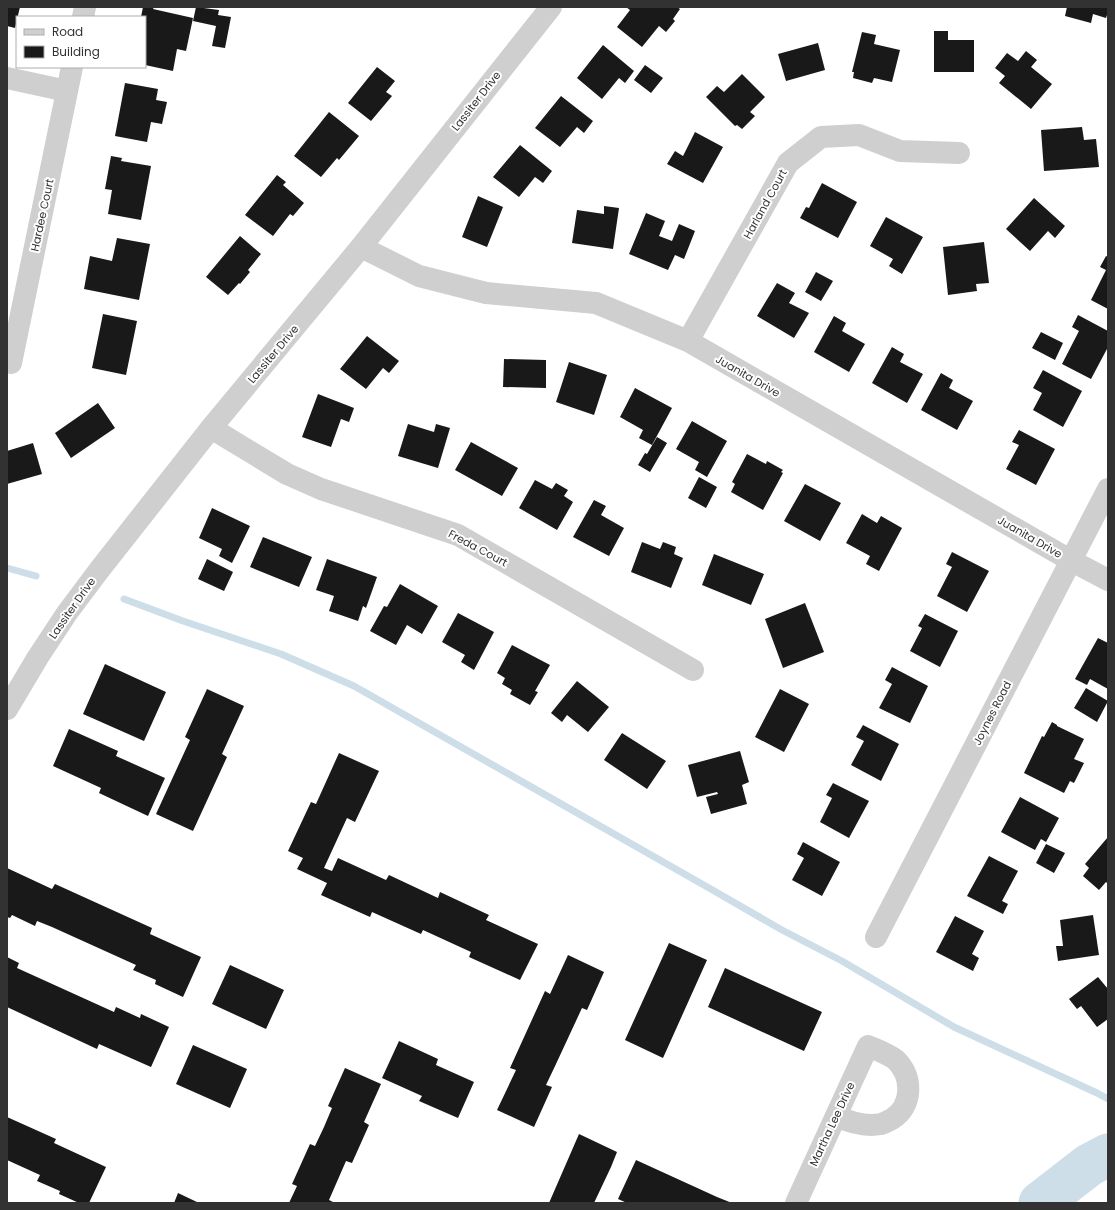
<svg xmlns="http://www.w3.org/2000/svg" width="1115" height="1210" viewBox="0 0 1115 1210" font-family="Poppins,sans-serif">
<rect width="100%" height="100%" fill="#fff"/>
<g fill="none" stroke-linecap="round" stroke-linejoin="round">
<path stroke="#cddee8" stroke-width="7" d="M 7,568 L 36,576
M 124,599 L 183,621 L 281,654 L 354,686 L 709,888 L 782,930 L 842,961 L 954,1027 L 1097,1093 L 1108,1099"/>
<path stroke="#cddee8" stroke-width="43" d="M 1040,1203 L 1089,1165 L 1108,1155"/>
</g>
<path fill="#191919" d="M 7,7 L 20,7 L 15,28 L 7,26 Z
M 143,7 L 154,7 L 153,9 L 193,18 L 186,51 L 177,49 L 173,71 L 145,65 L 145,17 L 141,17 Z
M 196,7 L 219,10 L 218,15 L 231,17 L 225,48 L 212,46 L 216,26 L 193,21 Z
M 626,7 L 677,7 L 680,9 L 673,19 L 675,21 L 666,32 L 659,26 L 642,47 L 617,27 L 630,10 Z
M 1067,7 L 1108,7 L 1108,12 L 1106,18 L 1093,14 L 1091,23 L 1065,16 Z
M 934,31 L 948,31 L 948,40 L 974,40 L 974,72 L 934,72 Z
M 862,32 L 876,35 L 874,44 L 900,50 L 892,82 L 874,78 L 872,83 L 853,78 L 854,72 L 852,72 Z
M 818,43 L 825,70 L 786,81 L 778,54 Z
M 603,45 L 634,71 L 625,83 L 619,78 L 602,99 L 577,78 Z
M 1026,51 L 1037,60 L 1031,67 L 1052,84 L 1031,109 L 999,83 L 1005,76 L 995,68 L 1007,53 L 1018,61 Z
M 645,65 L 663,78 L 651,93 L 634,80 Z
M 377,67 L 395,81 L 386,92 L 392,96 L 371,121 L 348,103 Z
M 742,74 L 765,97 L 750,112 L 755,116 L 742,129 L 737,125 L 735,126 L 706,97 L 717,86 L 724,92 Z
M 125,83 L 158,89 L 156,100 L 167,102 L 162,124 L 151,122 L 147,142 L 115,136 Z
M 561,96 L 593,121 L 584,133 L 577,127 L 560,147 L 535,128 Z
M 329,112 L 359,136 L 339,160 L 337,158 L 321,177 L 294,156 Z
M 1082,127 L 1084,140 L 1096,139 L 1099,167 L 1044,171 L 1041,130 Z
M 695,132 L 723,147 L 703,183 L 667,164 L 675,151 L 683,156 Z
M 520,145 L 552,171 L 543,183 L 535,177 L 519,197 L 493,177 Z
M 111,156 L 122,158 L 121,161 L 151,166 L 141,220 L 108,214 L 112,190 L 105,189 Z
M 277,175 L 286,182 L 283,185 L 304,203 L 293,216 L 290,214 L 273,236 L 245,215 Z
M 822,183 L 857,202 L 838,238 L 800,218 L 806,207 L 809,208 Z
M 478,196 L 503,207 L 487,247 L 462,237 Z
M 1034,198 L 1065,226 L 1055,238 L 1048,231 L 1030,251 L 1006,229 Z
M 604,206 L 619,208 L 613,249 L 572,243 L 577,210 L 604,214 Z
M 646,213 L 665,221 L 659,236 L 672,241 L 679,224 L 695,231 L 684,259 L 675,255 L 668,270 L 629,254 Z
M 886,217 L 923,237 L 902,274 L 889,266 L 893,259 L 870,246 Z
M 240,236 L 261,254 L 248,270 L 250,272 L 240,284 L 239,283 L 228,295 L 206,277 Z
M 117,238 L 150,244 L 139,300 L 84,289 L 90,256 L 112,261 Z
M 984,242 L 989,283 L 976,284 L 977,291 L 948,295 L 943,247 Z
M 1106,256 L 1108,257 L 1108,309 L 1091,300 L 1106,270 L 1100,267 Z
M 816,272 L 833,281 L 821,301 L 805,292 Z
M 777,283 L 795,293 L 789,303 L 809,313 L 794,338 L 757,316 Z
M 103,314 L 137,321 L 126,375 L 92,368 Z
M 1078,315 L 1108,331 L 1108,347 L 1091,379 L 1062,364 L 1079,331 L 1072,327 Z
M 834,316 L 846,323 L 842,331 L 865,344 L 849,372 L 814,352 Z
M 1041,332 L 1063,343 L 1055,360 L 1032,348 Z
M 367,336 L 399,361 L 389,373 L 383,368 L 366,389 L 340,369 Z
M 892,347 L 904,354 L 900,362 L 923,374 L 907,403 L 872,383 Z
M 504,359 L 546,360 L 546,388 L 503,387 Z
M 569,362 L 607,375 L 594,415 L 556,402 Z
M 1043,370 L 1082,391 L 1063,427 L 1033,410 L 1042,393 L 1033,388 Z
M 941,373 L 953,380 L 949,388 L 973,401 L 957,430 L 921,410 Z
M 635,388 L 672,408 L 652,445 L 639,438 L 643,430 L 620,417 Z
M 318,394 L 354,408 L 349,422 L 341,419 L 331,447 L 302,437 Z
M 98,403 L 115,428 L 71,458 L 55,433 Z
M 692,421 L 727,441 L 707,477 L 695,470 L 699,462 L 676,449 Z
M 408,424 L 434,432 L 436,424 L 450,428 L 438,468 L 398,456 Z
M 1019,430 L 1055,449 L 1036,485 L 1006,469 L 1019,445 L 1012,442 Z
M 657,437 L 667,443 L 650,472 L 638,465 L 645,453 L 647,454 Z
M 471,442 L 518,468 L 502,496 L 455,470 Z
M 33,443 L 42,474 L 7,484 L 7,451 Z
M 747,454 L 766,464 L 767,461 L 783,470 L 781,472 L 783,473 L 763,510 L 731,492 L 735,484 L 732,482 Z
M 699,477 L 717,487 L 706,508 L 688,498 Z
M 535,480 L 552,489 L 556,483 L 568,490 L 564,496 L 573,502 L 557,530 L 519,508 Z
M 805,484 L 841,503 L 820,541 L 784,521 Z
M 594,500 L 606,506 L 601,515 L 624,528 L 609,556 L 573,537 Z
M 212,508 L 250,526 L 232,563 L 219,556 L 222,549 L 199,538 Z
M 862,514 L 877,523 L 881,516 L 902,528 L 879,571 L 866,564 L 870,556 L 846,543 Z
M 263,537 L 312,557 L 299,587 L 250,567 Z
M 642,542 L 660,549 L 663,542 L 676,547 L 674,554 L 683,558 L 671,588 L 631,572 Z
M 952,552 L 989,571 L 967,612 L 937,596 L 952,567 L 946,564 Z
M 714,554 L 764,574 L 751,605 L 702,585 Z
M 207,559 L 233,572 L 224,591 L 198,579 Z
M 327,559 L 377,577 L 366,608 L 363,606 L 358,621 L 329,611 L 334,596 L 316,590 Z
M 400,584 L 438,606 L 422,634 L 407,625 L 396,645 L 370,631 L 384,606 L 387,607 Z
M 805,603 L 824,652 L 783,668 L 765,619 Z
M 458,613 L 494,632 L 474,670 L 461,662 L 465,655 L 442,642 Z
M 925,614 L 958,631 L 940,667 L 910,651 L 922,628 L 918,626 Z
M 1098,638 L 1108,643 L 1108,689 L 1090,679 L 1087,685 L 1075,679 Z
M 512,645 L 550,665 L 535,691 L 538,692 L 530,705 L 510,694 L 512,690 L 502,684 L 505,678 L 497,673 Z
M 105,664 L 166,692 L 144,741 L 83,714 Z
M 892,667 L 928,686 L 910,723 L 879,708 L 892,684 L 885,680 Z
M 577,681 L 609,707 L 588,732 L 567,715 L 562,722 L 551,713 Z
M 1086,688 L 1108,701 L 1097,722 L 1074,708 Z
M 207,689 L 244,706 L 222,754 L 227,757 L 193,831 L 156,814 L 190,740 L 185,737 Z
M 780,689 L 809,704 L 784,752 L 755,737 Z
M 1052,722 L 1057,725 L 1057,726 L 1084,739 L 1074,759 L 1084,763 L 1074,783 L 1070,781 L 1064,793 L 1024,773 L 1042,736 L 1044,737 Z
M 863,725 L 899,744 L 881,781 L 851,765 L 864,741 L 856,737 Z
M 69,729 L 118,751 L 116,756 L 165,778 L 148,816 L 99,793 L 101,788 L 53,766 Z
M 622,733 L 666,761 L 647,789 L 604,760 Z
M 740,751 L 749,782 L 742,785 L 747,804 L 711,814 L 706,797 L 718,794 L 717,792 L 697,797 L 688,765 Z
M 339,753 L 379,771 L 355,822 L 347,818 L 324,868 L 332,871 L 338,858 L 386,880 L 389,875 L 438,898 L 440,892 L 489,915 L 486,920 L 538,944 L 520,980 L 469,957 L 471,952 L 423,930 L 421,934 L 372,912 L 370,917 L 321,895 L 327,883 L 297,869 L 303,858 L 288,851 L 311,802 L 316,804 Z
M 833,783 L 869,801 L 849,838 L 820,822 L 832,798 L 826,795 Z
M 1020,797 L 1059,818 L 1046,842 L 1041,839 L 1035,850 L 1001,832 Z
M 1108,837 L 1108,884 L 1106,882 L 1099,890 L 1083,876 L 1089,868 L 1085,864 Z
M 803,842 L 840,862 L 822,896 L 792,880 L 804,858 L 797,854 Z
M 1046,844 L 1065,853 L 1054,873 L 1036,863 Z
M 989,856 L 1018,871 L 1002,901 L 1008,904 L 1003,914 L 967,896 Z
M 7,868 L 52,889 L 55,884 L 152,928 L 150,934 L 201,957 L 183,997 L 155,984 L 156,980 L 133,970 L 136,965 L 52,927 L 37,921 L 35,926 L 12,915 L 10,918 L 7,917 Z
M 1093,915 L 1099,955 L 1058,961 L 1056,946 L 1063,946 L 1060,920 Z
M 955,916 L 984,931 L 972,954 L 979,958 L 973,971 L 936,952 Z
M 669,943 L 707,960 L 663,1058 L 625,1040 Z
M 568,955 L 604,972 L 587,1010 L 582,1008 L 556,1064 L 546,1085 L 552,1087 L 534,1127 L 497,1110 L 516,1070 L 510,1068 L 545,991 L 550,994 Z
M 7,957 L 19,963 L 17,968 L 114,1012 L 116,1007 L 140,1018 L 141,1014 L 169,1027 L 151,1067 L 99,1044 L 97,1049 L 7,1007 Z
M 230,965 L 284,990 L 266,1029 L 212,1004 Z
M 725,968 L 822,1012 L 804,1051 L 708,1007 Z
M 1098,977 L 1108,989 L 1108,1019 L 1097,1027 L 1081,1006 L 1077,1009 L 1069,999 Z
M 399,1041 L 438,1059 L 436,1065 L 474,1082 L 458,1118 L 419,1101 L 422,1096 L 382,1078 Z
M 193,1045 L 247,1069 L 230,1108 L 176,1084 Z
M 345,1068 L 381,1084 L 364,1122 L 369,1125 L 352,1163 L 346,1161 L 329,1200 L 335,1203 L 289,1203 L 297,1186 L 292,1184 L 310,1144 L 315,1146 L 324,1127 L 332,1108 L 328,1106 Z
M 7,1117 L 56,1139 L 54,1143 L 106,1167 L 89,1203 L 79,1203 L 59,1194 L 60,1191 L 37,1181 L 40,1175 L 7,1160 Z
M 579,1134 L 617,1152 L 611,1167 L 594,1203 L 549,1203 Z
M 636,1160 L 717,1197 L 732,1203 L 627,1203 L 618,1199 Z
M 178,1193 L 199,1203 L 174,1203 Z"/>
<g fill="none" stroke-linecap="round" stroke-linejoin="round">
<path stroke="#cfcfcf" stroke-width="22" d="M 83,17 L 85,7
M 7,78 L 67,91
M 361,247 L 419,276 L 486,293 L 596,303 L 688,341 L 1070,560 L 1108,580
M 688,341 L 788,163 L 821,137 L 859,135 L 900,151 L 959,153
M 11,363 L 72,67
M 211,428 L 287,474 L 321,489 L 458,535 L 693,670
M 7,709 L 38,657 L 67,613 L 100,569 L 211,428 L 361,247 L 551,7
M 876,937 L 1108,489
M 796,1203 L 868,1046 C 877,1050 888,1054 896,1060 C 913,1077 913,1106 892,1119 C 888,1121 885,1123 881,1124 C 865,1127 851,1123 836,1116"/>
</g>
<g text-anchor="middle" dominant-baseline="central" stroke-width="4" stroke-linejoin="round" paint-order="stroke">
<g font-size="11" fill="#323232" stroke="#fff">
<text transform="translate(476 101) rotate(-52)">Lassiter Drive</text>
<text transform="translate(765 204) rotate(-61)">Harland Court</text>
<text transform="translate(42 215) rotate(-78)">Hardee Court</text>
<text transform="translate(273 354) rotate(-50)">Lassiter Drive</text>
<text transform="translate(748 376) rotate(30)">Juanita Drive</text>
<text transform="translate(1030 537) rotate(30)">Juanita Drive</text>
<text transform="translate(478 548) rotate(28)">Freda Court</text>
<text transform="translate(72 608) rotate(-55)">Lassiter Drive</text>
<text transform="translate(992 713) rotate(-63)">Joynes Road</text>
<text transform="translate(832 1124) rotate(-65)">Martha Lee Drive</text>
</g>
</g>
<rect width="1115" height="1210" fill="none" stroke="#323232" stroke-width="16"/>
<rect x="16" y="16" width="130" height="52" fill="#ffffff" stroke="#adadad"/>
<rect x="24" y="29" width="20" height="6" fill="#cfcfcf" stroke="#adadad"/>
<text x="52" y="36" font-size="12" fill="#323232">Road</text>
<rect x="24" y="46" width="20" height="12" fill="#191919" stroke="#adadad"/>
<text x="52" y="56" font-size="12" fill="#323232">Building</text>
</svg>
